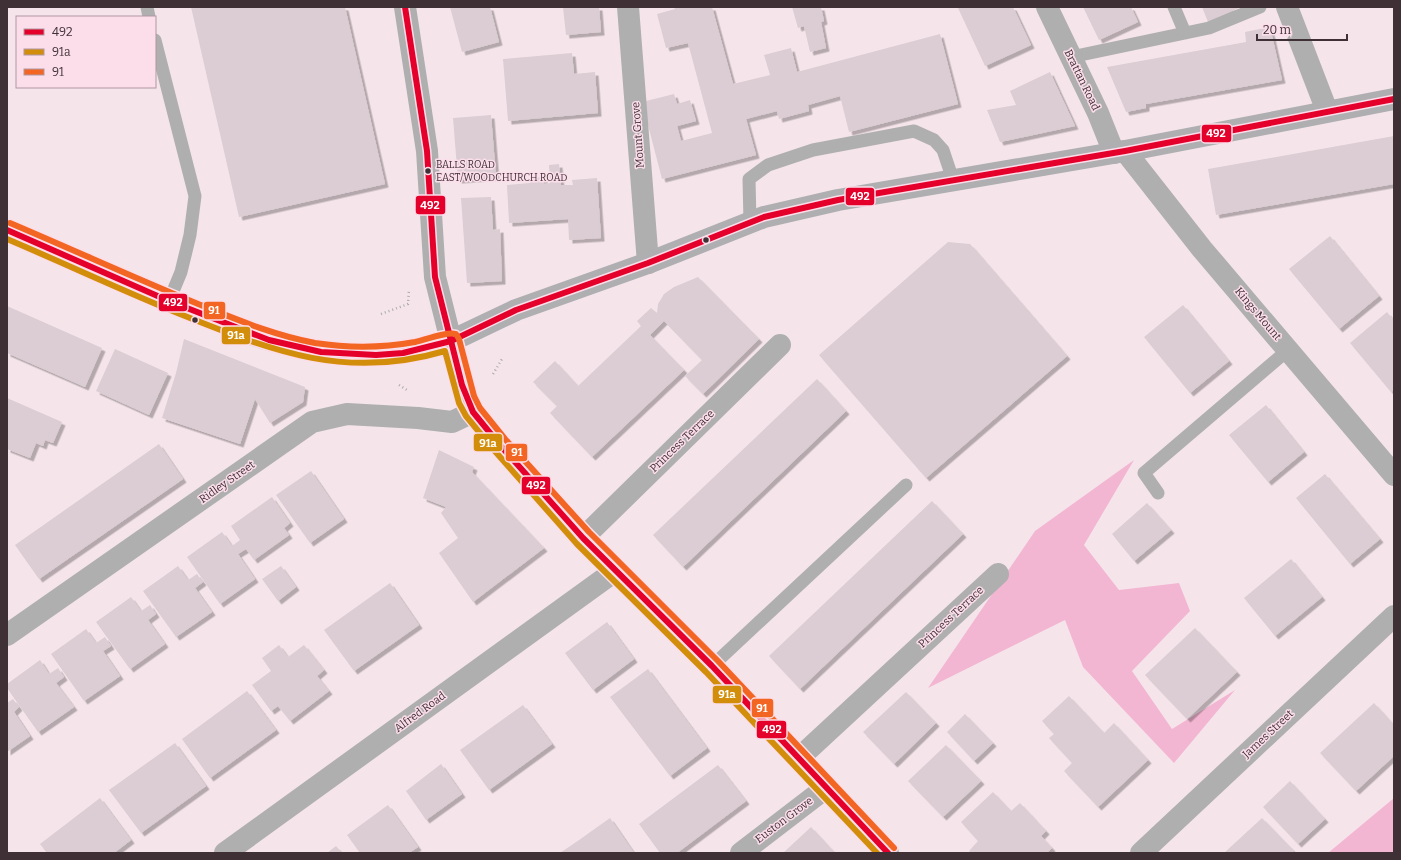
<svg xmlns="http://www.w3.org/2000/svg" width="1401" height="860" viewBox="0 0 1401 860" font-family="Bitter,serif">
<defs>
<filter id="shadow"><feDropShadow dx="3.5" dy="3.5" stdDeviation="0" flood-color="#0004"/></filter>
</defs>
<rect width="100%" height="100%" fill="#f5e5eb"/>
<path fill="#f3b6d2" d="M 1134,460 L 1084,545 L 1119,590 L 1179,583 L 1190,611 L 1132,671 L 1172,729 L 1235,690 L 1174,763 L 1083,667 L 1065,620 L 928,688 L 1035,531 Z
M 1394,798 L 1394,853 L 1328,853 Z"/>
<path fill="#dbcdd3" filter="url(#shadow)" d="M 191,7 L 345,7 L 385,184 L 239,217 Z
M 450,7 L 490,7 L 499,42 L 462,52 Z
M 563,7 L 599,7 L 601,32 L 566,35 Z
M 674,7 L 712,7 L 733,84 L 770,75 L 764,55 L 791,48 L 797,72 L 940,34 L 958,104 L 849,132 L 840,96 L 808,105 L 809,111 L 779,119 L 777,111 L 746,119 L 756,155 L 662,179 L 642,102 L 674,94 L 677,104 L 690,100 L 696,121 L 677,126 L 681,141 L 712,133 L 688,43 L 666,48 L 657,14 L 675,9 Z
M 792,7 L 821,7 L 824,21 L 821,22 L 826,48 L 810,52 L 804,26 L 798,28 Z
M 960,7 L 1013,7 L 1031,45 L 985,66 L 958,8 Z
M 1083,7 L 1131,7 L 1138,22 L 1099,40 Z
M 1202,7 L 1241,7 L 1208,22 Z
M 1270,27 L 1282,80 L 1146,104 L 1146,108 L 1126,112 L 1107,67 L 1246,42 L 1245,32 Z
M 572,53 L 574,74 L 595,72 L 598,113 L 508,121 L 503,59 Z
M 1050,72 L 1075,126 L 1000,142 L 987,110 L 1016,105 L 1010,91 Z
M 491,115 L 496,177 L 458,180 L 453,118 Z
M 1394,136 L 1394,184 L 1216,215 L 1208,169 Z
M 559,164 L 561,185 L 573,185 L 572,180 L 597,178 L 601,238 L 569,240 L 568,219 L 509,223 L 507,185 L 530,183 L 530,178 L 544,177 L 544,184 L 550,183 L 549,165 Z
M 491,197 L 493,230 L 500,229 L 502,281 L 467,283 L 461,198 Z
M 1330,236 L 1379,296 L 1339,329 L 1289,269 Z
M 948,242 L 970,244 L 1067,356 L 926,478 L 819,355 Z
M 698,277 L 759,339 L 703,394 L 685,376 L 702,360 L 664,321 L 650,335 L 684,370 L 592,457 L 550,413 L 557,406 L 533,382 L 555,361 L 578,386 L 641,326 L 637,321 L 651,308 L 657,313 L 658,304 L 664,294 L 674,287 Z
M 1183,305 L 1229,361 L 1190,393 L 1144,337 Z
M 7,306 L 102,348 L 85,387 L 7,353 Z
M 1387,312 L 1394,321 L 1394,390 L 1391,392 L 1350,343 Z
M 184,339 L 305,387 L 303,402 L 270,423 L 255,399 L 240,444 L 162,418 L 176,373 Z
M 115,349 L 168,373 L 149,415 L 96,391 Z
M 817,379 L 846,411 L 683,567 L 653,535 Z
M 7,398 L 62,422 L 53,443 L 45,440 L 43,446 L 36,443 L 30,458 L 7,449 Z
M 1266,405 L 1304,452 L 1268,482 L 1229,435 Z
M 159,444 L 183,479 L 39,579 L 15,545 Z
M 439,450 L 474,467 L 472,472 L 544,548 L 473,602 L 439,553 L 458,538 L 441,513 L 446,507 L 423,498 Z
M 311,471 L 344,519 L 310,543 L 276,495 Z
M 1325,474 L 1380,539 L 1350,564 L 1296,498 Z
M 272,497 L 290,523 L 284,528 L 289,535 L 254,560 L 246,549 L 238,554 L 255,579 L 220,604 L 187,557 L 222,532 L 232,546 L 240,540 L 231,526 Z
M 932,501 L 963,534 L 800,689 L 769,656 Z
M 1147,503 L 1171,530 L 1134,561 L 1112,534 Z
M 1291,559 L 1322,597 L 1275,636 L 1244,598 Z
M 178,566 L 188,580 L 197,574 L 203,582 L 195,588 L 212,612 L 176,637 L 143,591 Z
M 281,566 L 296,587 L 278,601 L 262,579 Z
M 390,583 L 419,625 L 354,671 L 324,630 Z
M 131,597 L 141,611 L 150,605 L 156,614 L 148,620 L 165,644 L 130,669 L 96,622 Z
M 607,622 L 634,659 L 593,690 L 565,653 Z
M 1195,628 L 1237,672 L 1187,719 L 1145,675 Z
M 86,629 L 96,643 L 105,637 L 111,646 L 103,651 L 120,676 L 84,701 L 51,654 Z
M 279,645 L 288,657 L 304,645 L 324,670 L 317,676 L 329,691 L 290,721 L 278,706 L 271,711 L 252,685 L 271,671 L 262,658 Z
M 40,660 L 49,674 L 58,668 L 64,677 L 56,683 L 74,707 L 38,732 L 7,688 L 7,684 Z
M 648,669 L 707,748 L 670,776 L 610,697 Z
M 247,691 L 276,730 L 210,778 L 182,739 Z
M 906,692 L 936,723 L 894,764 L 863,732 Z
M 1069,696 L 1104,733 L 1114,723 L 1148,760 L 1098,807 L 1064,771 L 1072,763 L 1049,738 L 1054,734 L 1042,721 Z
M 13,699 L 19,707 L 14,712 L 30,736 L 7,752 L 7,703 Z
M 1374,703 L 1394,725 L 1394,756 L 1356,791 L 1320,753 Z
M 523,705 L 552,744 L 489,790 L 460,750 Z
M 965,714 L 993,743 L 974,761 L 947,732 Z
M 175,743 L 206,786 L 141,833 L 109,790 Z
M 946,745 L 981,781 L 943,817 L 908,781 Z
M 441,764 L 462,794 L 426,820 L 406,791 Z
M 718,765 L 746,801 L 677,853 L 660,853 L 639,824 Z
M 1290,781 L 1325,819 L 1298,844 L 1263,807 Z
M 993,792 L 1011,811 L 1020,803 L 1046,831 L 1041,836 L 1052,848 L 1047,853 L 971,853 L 969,851 L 978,841 L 961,822 Z
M 100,798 L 131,840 L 114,853 L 47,853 L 40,844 Z
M 388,805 L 418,847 L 409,853 L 360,853 L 347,835 Z
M 610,818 L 634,853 L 560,853 L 579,840 Z
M 1262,818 L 1294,851 L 1292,853 L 1224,853 Z
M 811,827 L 835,853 L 783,853 Z
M 336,846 L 342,853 L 327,853 Z"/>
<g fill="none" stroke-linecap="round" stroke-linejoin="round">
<path stroke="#abaaab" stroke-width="2.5" stroke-dasharray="1 3" stroke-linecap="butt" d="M 381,314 L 408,304 L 409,289
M 493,374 L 502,359
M 399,385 L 407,390"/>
<path stroke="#afafb0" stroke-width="13" d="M 147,7 L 149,17
M 1174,7 L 1185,33
M 155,40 L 195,196 L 190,235 L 181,272 L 169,301
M 1071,57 L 1209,28 L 1260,7
M 750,222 L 749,179 L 768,165 L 813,150 L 914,131 L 934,140 L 943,150 L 953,180
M 1158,493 L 1144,473 L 1288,350
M 712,666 L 906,485"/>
<path stroke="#afafb0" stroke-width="22" d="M 628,7 L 648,263
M 1047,7 L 1098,113 L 1114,153
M 1287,7 L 1327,111
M 1125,151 L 1202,249 L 1394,475
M 7,230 C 70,257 132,287 196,312 C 220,321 244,333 269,340 C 327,358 393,361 451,341 L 435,277 L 427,151 L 405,7
M 583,538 L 780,345
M 7,635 L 312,422 L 347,414 L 418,418 L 452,422 L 473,412
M 799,758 L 998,574
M 225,853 L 615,571
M 741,853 L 827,787
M 1141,853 L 1394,616"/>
<path stroke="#afaeb0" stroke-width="22" d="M 888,853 L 712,666 L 583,538 L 499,444 L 473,412 L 466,399 L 451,341 L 516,310 L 648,263 L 764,217 L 838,200 L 1125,151 L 1394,99"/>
<g stroke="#fcdeea" stroke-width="9">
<path id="bus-1" d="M 405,7 L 427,151 L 435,277 L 462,385 L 473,412 L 499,444 L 583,538 L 712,666 L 888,853
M 7,230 L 169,301 L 269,340 L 321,352 L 376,355 L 403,353 L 451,341 L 516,310 L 648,263 L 764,217 L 838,200 L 1125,151 L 1394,99"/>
</g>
<g stroke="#fcdeea" stroke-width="9">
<path id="bus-2" d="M 7,239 C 66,264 125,292 185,316 C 275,352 347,380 445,351 L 459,403 L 466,416 L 493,449 L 577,544 L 706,672 L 877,853"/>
</g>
<g stroke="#fcdeea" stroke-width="9">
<path id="bus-3" d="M 10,223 C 76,251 141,281 208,308 C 243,322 277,336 315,343 C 348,348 382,348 415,342 C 424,340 448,331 456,334 L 459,339 L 474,396 L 480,408 L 505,439 L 589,532 L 718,661 L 894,848"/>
</g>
<use href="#bus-1" stroke="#e4002b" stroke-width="6"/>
<use href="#bus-2" stroke="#d28e0b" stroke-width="6"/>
<use href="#bus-3" stroke="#f26522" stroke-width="6"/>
</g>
<g fill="#3f3036" stroke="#fcdeea" stroke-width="1.5">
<circle cx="428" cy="171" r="3.5"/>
<circle cx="706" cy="240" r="3.5"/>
<circle cx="195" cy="320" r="3.5"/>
</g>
<g text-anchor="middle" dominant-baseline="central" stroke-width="3" stroke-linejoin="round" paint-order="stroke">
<g font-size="10" fill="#3f3036" stroke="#fcdeea" text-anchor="start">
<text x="436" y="165">BALLS ROAD<tspan x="436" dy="13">EAST/WOODCHURCH ROAD</tspan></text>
</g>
<g font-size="11" fill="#3f3036" stroke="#fcdeea">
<text transform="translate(1082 80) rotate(64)">Brattan Road</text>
<text transform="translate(638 135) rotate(-94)">Mount Grove</text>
<text transform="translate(1258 314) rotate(50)">Kings Mount</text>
<text transform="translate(682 441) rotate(-44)">Princess Terrace</text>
<text transform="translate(227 482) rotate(-35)">Ridley Street</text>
<text transform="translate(951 617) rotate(-43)">Princess Terrace</text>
<text transform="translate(420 712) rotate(-36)">Alfred Road</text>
<text transform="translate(1268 734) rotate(-43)">James Street</text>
<text transform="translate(784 820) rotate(-37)">Euston Grove</text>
</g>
</g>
<g stroke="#fcdeea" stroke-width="1.5">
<rect x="1201" y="124" width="31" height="19" rx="4" fill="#e4002b"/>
<rect x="845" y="187" width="30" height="19" rx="4" fill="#e4002b"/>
<rect x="415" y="195" width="31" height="20" rx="4" fill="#e4002b"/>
<rect x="158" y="293" width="30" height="19" rx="4" fill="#e4002b"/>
<rect x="203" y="301" width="23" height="19" rx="4" fill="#f26522"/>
<rect x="221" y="326" width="30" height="19" rx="4" fill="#d28e0b"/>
<rect x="473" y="433" width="30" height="19" rx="4" fill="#d28e0b"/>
<rect x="505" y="443" width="23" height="19" rx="4" fill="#f26522"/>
<rect x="521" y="476" width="30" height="19" rx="4" fill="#e4002b"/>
<rect x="712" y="685" width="30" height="19" rx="4" fill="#d28e0b"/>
<rect x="751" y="698" width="23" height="20" rx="4" fill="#f26522"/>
<rect x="756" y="720" width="31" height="19" rx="4" fill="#e4002b"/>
</g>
<g font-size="11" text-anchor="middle" font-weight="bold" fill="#fff">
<text x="1216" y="137">492</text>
<text x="860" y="200">492</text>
<text x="430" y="209">492</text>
<text x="173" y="306">492</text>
<text x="214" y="314">91</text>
<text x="236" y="339">91a</text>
<text x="488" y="447">91a</text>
<text x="517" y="456">91</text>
<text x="536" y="489">492</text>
<text x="727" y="698">91a</text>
<text x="762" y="712">91</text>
<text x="772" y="733">492</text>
</g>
<rect width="1401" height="860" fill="none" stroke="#3f3036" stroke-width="16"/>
<rect x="16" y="16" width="140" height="72" fill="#fcdeea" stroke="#b098a2"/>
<rect x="24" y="29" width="20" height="6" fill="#e4002b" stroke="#b098a2"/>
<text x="52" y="36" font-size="12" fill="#3f3036">492</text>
<rect x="24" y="49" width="20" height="6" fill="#d28e0b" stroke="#b098a2"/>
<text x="52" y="56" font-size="12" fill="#3f3036">91a</text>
<rect x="24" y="69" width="20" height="6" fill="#f26522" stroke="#b098a2"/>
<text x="52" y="76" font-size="12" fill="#3f3036">91</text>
<path d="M1257 34v6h90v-6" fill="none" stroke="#3f3036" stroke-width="2"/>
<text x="1263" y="34" font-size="12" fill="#3f3036" stroke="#fcdeea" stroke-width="3" paint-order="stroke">20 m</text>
</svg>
